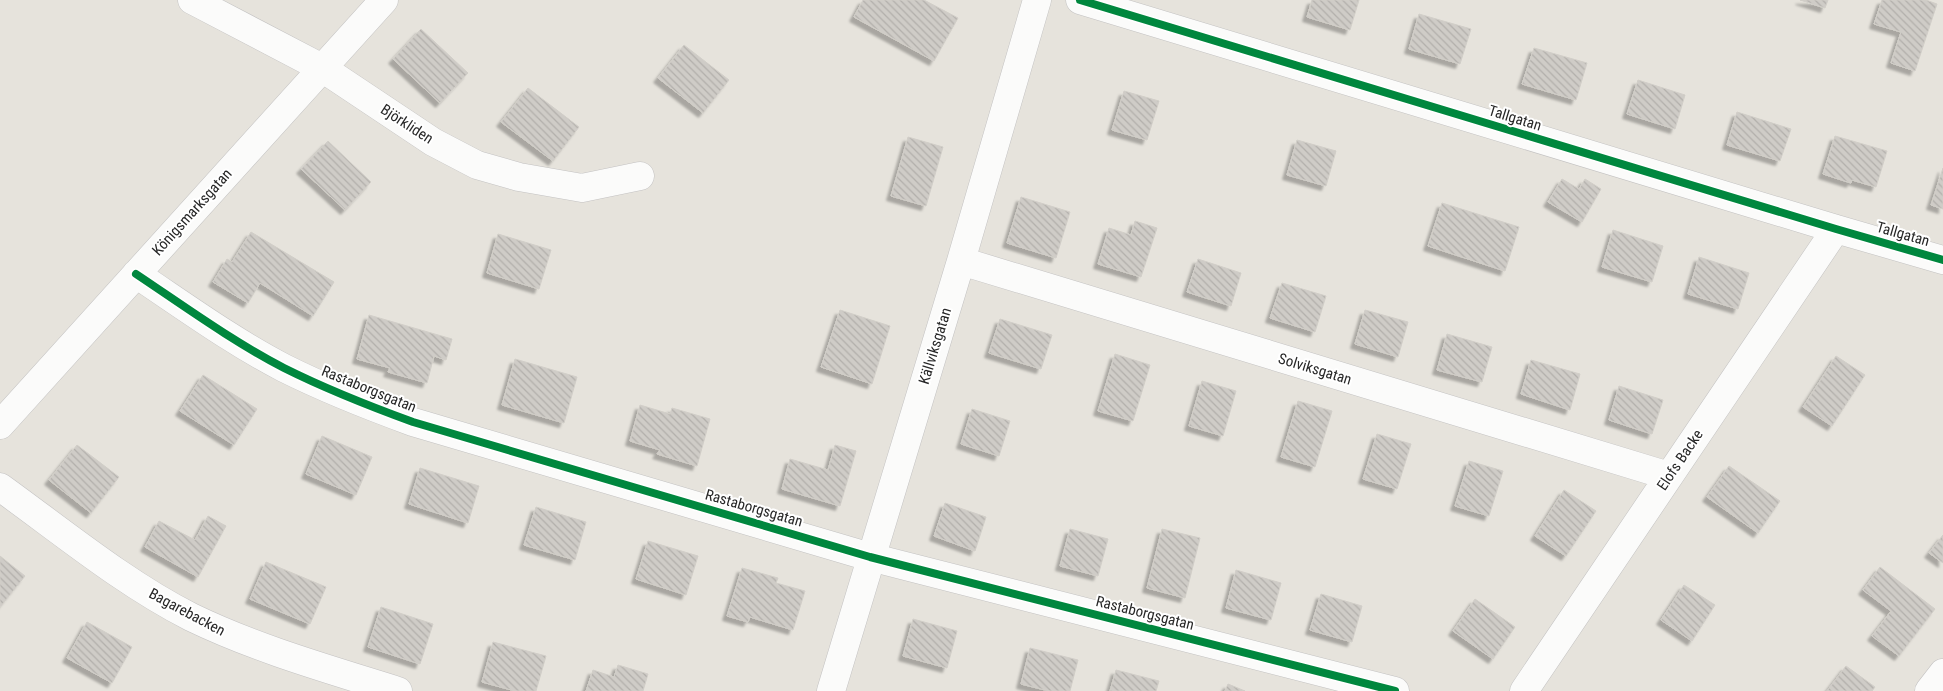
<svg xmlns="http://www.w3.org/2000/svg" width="1943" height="691" viewBox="0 0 1943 691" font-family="'Roboto Condensed',sans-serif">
<defs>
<pattern id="building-back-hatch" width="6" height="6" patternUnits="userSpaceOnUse" patternTransform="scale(1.25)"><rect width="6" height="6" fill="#cfccc7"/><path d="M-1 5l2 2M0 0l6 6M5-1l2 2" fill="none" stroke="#b2afab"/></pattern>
<filter id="shadow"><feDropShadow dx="-4.5" dy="4.5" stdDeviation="1" flood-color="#0004"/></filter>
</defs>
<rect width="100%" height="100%" fill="#e6e3dc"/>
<path fill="url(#building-back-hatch)" stroke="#d1cec8" filter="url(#shadow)" d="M 863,0 L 924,0 L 958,18 L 934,61 L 854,17 Z
M 1312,0 L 1359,0 L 1350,30 L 1307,17 Z
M 1800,0 L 1828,0 L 1825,8 Z
M 1882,0 L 1926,0 L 1937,4 L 1915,71 L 1891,63 L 1901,32 L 1874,24 Z
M 1419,14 L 1471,29 L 1460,64 L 1409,49 Z
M 421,29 L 468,73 L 440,103 L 393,59 Z
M 684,45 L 729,80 L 703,113 L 658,78 Z
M 1534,48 L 1587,63 L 1576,100 L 1522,84 Z
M 1638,80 L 1685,95 L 1675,129 L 1627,114 Z
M 528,88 L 579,127 L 553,161 L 501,122 Z
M 1124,91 L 1159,101 L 1147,140 L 1112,130 Z
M 1737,112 L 1791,129 L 1780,161 L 1727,145 Z
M 1835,136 L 1887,151 L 1876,187 L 1852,180 L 1851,183 L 1823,174 Z
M 908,137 L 943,147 L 926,206 L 891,196 Z
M 1297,140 L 1336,151 L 1326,186 L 1287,175 Z
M 328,141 L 371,182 L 345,210 L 301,169 Z
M 1943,168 L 1943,209 L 1931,205 Z
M 1562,179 L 1579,189 L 1585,179 L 1601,189 L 1582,222 L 1548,202 Z
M 1021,197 L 1070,212 L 1056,258 L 1007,243 Z
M 1442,203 L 1519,227 L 1505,271 L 1428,246 Z
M 1135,221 L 1157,228 L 1141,277 L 1098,264 L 1109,228 L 1131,235 Z
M 1613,230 L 1663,246 L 1652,282 L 1602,267 Z
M 251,232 L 334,282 L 313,316 L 260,283 L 248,303 L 213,282 L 227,259 L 232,262 Z
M 498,234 L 551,250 L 539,289 L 487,273 Z
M 1699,257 L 1749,273 L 1738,309 L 1688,294 Z
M 1198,259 L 1241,273 L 1231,306 L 1187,292 Z
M 1282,283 L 1326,296 L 1315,332 L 1270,318 Z
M 840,310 L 890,326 L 872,384 L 821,367 Z
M 1365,310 L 1408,322 L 1398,357 L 1355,344 Z
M 369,315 L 452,339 L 446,360 L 434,356 L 427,383 L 388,372 L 390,368 L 357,359 Z
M 1000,319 L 1052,335 L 1041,369 L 989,353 Z
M 1447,334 L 1492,347 L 1482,382 L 1437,370 Z
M 1115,354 L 1150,365 L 1133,421 L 1098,411 Z
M 1836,356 L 1865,375 L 1832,426 L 1803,407 Z
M 515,359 L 577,377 L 564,423 L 502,405 Z
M 1531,360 L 1580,374 L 1570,410 L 1521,394 Z
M 203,375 L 257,409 L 234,445 L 180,411 Z
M 1202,381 L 1236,391 L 1223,436 L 1189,426 Z
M 1619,386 L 1663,400 L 1652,434 L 1609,420 Z
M 1298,401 L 1332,411 L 1315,467 L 1281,457 Z
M 640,405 L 670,414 L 672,408 L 710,419 L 697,466 L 657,454 L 660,450 L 630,441 Z
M 972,409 L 1010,421 L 999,456 L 961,444 Z
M 1377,434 L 1411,444 L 1397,489 L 1363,479 Z
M 322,436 L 372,457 L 356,495 L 306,474 Z
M 77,445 L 119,477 L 91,513 L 49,480 Z
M 835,445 L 856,451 L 840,506 L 782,489 L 790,459 L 828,470 Z
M 1469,461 L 1503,471 L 1489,516 L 1455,506 Z
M 1729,466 L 1780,501 L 1758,533 L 1707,497 Z
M 420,468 L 479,486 L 468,523 L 409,504 Z
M 1564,490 L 1596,511 L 1566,556 L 1535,536 Z
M 945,503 L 986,517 L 975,551 L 934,536 Z
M 536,507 L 586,522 L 575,560 L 524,545 Z
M 208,516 L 226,526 L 198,577 L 145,547 L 159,521 L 195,540 Z
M 1070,529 L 1108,539 L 1098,576 L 1060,566 Z
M 1162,529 L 1200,538 L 1185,598 L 1147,588 Z
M 1943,535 L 1943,563 L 1929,553 Z
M 648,541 L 698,556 L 686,595 L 636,579 Z
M 0,556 L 25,576 L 1,606 L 0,606 Z
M 266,562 L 326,587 L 310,624 L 250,599 Z
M 1880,567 L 1935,609 L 1899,656 L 1872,636 L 1891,611 L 1863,590 Z
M 742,568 L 778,578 L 776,583 L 805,591 L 793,630 L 750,617 L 748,622 L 727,616 Z
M 1236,570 L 1281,583 L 1271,620 L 1226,608 Z
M 1684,585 L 1715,605 L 1692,641 L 1661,620 Z
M 1321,594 L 1362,606 L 1352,642 L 1310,630 Z
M 1475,599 L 1515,627 L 1493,659 L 1453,631 Z
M 381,607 L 433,624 L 420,664 L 368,647 Z
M 913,619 L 957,631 L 947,668 L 903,656 Z
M 87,622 L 132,647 L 112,683 L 67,658 Z
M 493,642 L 546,656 L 536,691 L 515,691 L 482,682 Z
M 1030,648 L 1078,660 L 1070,691 L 1049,691 L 1021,684 Z
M 618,665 L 648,674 L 643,691 L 586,691 L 593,670 L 614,677 Z
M 1846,666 L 1875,687 L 1872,691 L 1827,691 Z
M 1116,670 L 1159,681 L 1156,691 L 1110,691 Z
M 1228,684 L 1245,691 L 1225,691 Z"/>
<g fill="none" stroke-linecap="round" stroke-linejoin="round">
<g stroke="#c3c2c2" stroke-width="29">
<path id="minor" d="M 192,0 L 322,68 L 433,142 L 477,165 L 519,177 L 582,188 L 640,176
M 1080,0 L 1836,229 L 1943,260
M 961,261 L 1669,476
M 136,274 C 184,306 232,341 284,368 C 326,389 369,406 413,422 L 870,557 L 1395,691
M 0,425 L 384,0
M 0,487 C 61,531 124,583 191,617 C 257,649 328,669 398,691
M 831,691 L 961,261 L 1037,0
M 1524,691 L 1836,229
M 1929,691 L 1943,673"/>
</g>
<use href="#minor" stroke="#fbfbfa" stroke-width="28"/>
<g stroke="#fff" stroke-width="11">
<path id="cycleway" d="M 1080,0 L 1836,229 L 1943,260
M 136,274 C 184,306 232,341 284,368 C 326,389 369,406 413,422 L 870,557 L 1395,691"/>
</g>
<use href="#cycleway" stroke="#00873e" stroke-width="8"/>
</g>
<g text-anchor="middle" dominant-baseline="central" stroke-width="4" stroke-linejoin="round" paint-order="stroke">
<g font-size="15" fill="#272727" stroke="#fff">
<text transform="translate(1515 118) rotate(17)">Tallgatan</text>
<text transform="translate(407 124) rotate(33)">Björkliden</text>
<text transform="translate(192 212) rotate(-48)">Königsmarksgatan</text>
<text transform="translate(1903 234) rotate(16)">Tallgatan</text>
<text transform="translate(935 346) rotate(-73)">Källviksgatan</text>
<text transform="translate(1315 369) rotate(17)">Solviksgatan</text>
<text transform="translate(369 389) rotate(22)">Rastaborgsgatan</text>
<text transform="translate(1680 460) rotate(-56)">Elofs Backe</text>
<text transform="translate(754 508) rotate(16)">Rastaborgsgatan</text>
<text transform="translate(187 612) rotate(28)">Bagarebacken</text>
<text transform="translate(1145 613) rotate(14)">Rastaborgsgatan</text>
</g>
</g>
</svg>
